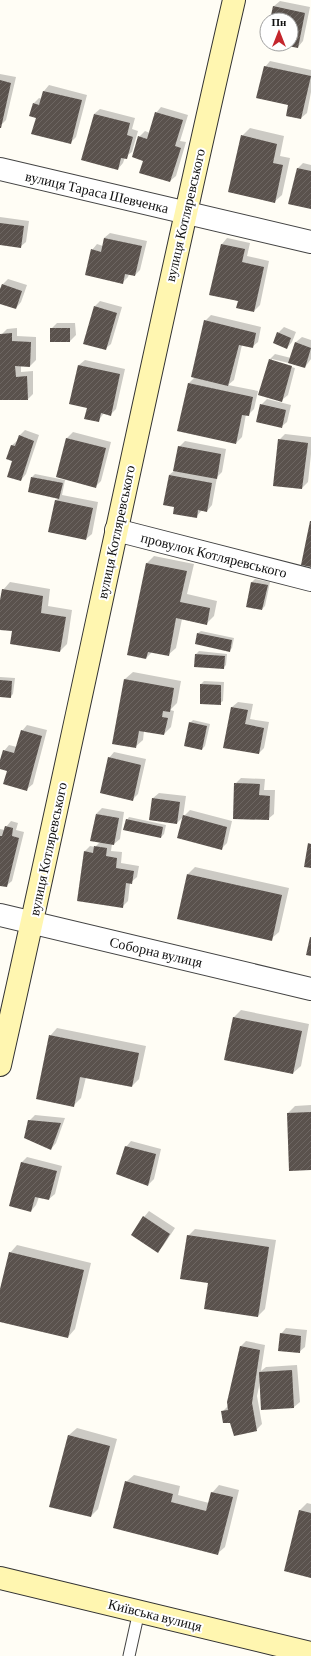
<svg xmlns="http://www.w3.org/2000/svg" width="311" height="1656" viewBox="0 0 311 1656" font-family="'Crimson Pro',serif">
<defs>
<pattern id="building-hatch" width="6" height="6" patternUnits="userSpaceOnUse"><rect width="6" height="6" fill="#5a524d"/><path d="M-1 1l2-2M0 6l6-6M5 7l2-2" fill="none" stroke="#6d6662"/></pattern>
</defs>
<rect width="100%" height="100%" fill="#fffdf5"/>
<path fill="#0003" d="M 280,1 L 310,7 L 303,41 L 298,47 L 284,44 L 291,44 L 291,20 L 271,20 L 274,6 Z
M 270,61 L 311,70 L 311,92 L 307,113 L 301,118 L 290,105 L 265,67 Z
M 0,74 L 16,77 L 6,120 L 0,126 Z
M 49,85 L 87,95 L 76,137 L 70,143 L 37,117 L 34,103 L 39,98 L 42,99 L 44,91 Z
M 161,107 L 188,115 L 180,141 L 186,142 L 176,176 L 170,181 L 144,160 L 139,137 L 145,131 L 150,133 L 156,113 Z
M 100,109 L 135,118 L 132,129 L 138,131 L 132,152 L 125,157 L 123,163 L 118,169 L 94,114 Z
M 250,128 L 284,136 L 280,156 L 290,158 L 282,195 L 274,202 L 242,136 Z
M 303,163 L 311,165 L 311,208 L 298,168 Z
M 0,217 L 29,221 L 26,242 L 20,247 L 0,244 Z
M 110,233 L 147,241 L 140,270 L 135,275 L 129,274 L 128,277 L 122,283 L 92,250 L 97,244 L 103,246 L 104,238 Z
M 227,238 L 250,243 L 247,256 L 269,261 L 260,305 L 254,311 L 239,301 L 211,294 L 222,244 Z
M 8,279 L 27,285 L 21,302 L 16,308 L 0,303 L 0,292 L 2,285 Z
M 100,301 L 122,307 L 111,344 L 105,349 L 95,306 Z
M 211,315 L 261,327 L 258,342 L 252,347 L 242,345 L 234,380 L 228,385 L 258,391 L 254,409 L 248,415 L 246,414 L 242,437 L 236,443 L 188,384 L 195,377 L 205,321 Z
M 57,323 L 75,323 L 76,335 L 70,341 L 51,329 Z
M 284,327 L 296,332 L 292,342 L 287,348 L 278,333 Z
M 17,328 L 17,336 L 36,337 L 36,360 L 30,366 L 21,366 L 21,372 L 33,371 L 33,394 L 28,399 L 0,399 L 0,336 L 7,329 Z
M 302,337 L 311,340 L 311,359 L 305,367 L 272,359 L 272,361 L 295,368 L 288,395 L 282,400 L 269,360 L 275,354 L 291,358 L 296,342 Z
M 85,360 L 125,369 L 116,409 L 110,415 L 104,413 L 98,421 L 88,407 L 79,365 Z
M 267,399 L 291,405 L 287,422 L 281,427 L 261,405 Z
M 25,430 L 39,435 L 26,474 L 21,480 L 13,461 L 11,446 L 18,440 L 19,436 Z
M 73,432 L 111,442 L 101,481 L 95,487 L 57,476 L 67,438 Z
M 285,434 L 311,437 L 311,454 L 308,482 L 302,488 L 279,440 Z
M 185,441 L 226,449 L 222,472 L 217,477 L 212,505 L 207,511 L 202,510 L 196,517 L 175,506 L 169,475 L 175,470 L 179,447 Z
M 35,474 L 65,480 L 62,495 L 98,502 L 92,534 L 86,539 L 49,532 L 56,500 L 59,498 L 29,491 L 32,477 Z
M 154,556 L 194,564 L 187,594 L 217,601 L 214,616 L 206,624 L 182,619 L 176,648 L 168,655 L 152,652 L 146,658 L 147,563 Z
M 255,579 L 270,582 L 265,606 L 262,609 L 252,582 Z
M 10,582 L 50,589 L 48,606 L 72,610 L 67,644 L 60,651 L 13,631 L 0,628 L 0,607 L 3,590 Z
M 201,631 L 234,638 L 232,648 L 229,651 L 198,633 Z
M 199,651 L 227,654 L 226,665 L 223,668 L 196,654 Z
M 133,672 L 181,681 L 177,703 L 170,710 L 174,711 L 171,727 L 164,734 L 144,731 L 143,740 L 135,747 L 125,679 Z
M 0,677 L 15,678 L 13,694 L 10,697 L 0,696 Z
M 204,681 L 224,682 L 223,701 L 220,703 L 201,684 Z
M 238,702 L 253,704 L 250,719 L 269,722 L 264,748 L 259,753 L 232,707 Z
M 193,720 L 210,724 L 205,746 L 202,749 L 190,723 Z
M 27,725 L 47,730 L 33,784 L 27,789 L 8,770 L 0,768 L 0,764 L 4,751 L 9,745 L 17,747 L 22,731 Z
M 114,752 L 146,759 L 138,794 L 133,799 L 109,758 Z
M 241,778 L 265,779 L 264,790 L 275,790 L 274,814 L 268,819 L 235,784 Z
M 159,793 L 186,796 L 183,817 L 177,823 L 153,798 Z
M 102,808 L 124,812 L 120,839 L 114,844 L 112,844 L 111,851 L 122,852 L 121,863 L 139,866 L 137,877 L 130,883 L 128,901 L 122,907 L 85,851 L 90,846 L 95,847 L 100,842 L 92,840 L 96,814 Z
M 190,810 L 232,821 L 227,843 L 221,849 L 184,816 Z
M 129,817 L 166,825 L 164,834 L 161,837 L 127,820 Z
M 11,821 L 18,823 L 16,830 L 24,832 L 12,881 L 6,886 L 0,885 L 0,829 L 5,830 L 6,827 Z
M 195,867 L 289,888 L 279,932 L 271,939 L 188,874 Z
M 241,1010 L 309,1024 L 301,1066 L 293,1073 L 225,1059 L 234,1017 Z
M 57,1028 L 146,1046 L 139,1079 L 132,1086 L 86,1077 L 81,1098 L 74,1105 L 50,1036 Z
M 311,1105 L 311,1169 L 288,1113 L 295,1106 Z
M 35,1115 L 65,1118 L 56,1143 L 51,1149 L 29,1121 Z
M 131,1141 L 161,1149 L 154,1179 L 148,1185 L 126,1147 Z
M 27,1157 L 62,1166 L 55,1194 L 49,1199 L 39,1197 L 36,1205 L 31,1211 L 21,1163 Z
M 149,1211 L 175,1228 L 163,1246 L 158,1251 L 144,1217 Z
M 195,1229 L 276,1240 L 265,1309 L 258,1316 L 209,1282 L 188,1236 Z
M 17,1245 L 91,1263 L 75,1329 L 68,1337 L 0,1321 L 0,1293 L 10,1253 Z
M 286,1328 L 307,1330 L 305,1347 L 299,1352 L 281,1334 Z
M 246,1341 L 265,1345 L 261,1371 L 266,1367 L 297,1365 L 300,1402 L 294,1407 L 262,1409 L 260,1382 L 257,1396 L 262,1424 L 256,1430 L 231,1422 L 222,1412 L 228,1406 L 241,1346 Z
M 77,1428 L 117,1439 L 98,1509 L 91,1516 L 51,1506 L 69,1435 Z
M 134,1475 L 180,1486 L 178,1495 L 209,1503 L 212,1493 L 219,1485 L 239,1490 L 225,1547 L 217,1554 L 126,1482 Z
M 307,1503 L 311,1504 L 311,1577 L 299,1511 Z"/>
<path fill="url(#building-hatch)" d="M 273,6 L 305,13 L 298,48 L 283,45 L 291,44 L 291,20 L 270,20 Z
M 264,66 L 311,76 L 301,119 L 286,116 L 288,105 L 256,98 Z
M 0,80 L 11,83 L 1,128 L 0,128 Z
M 43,91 L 82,100 L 71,144 L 31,134 L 36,118 L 29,116 L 33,103 L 39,105 Z
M 155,112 L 183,120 L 175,146 L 181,148 L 170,182 L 139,173 L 143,161 L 132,157 L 138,136 L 147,139 Z
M 94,114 L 130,123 L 127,135 L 133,137 L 127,159 L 121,158 L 118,170 L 81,160 Z
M 241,135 L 277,144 L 273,163 L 283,165 L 275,203 L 228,192 Z
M 297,168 L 311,171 L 311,209 L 288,204 Z
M 0,223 L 24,226 L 21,248 L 0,245 Z
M 104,238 L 142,246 L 135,276 L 125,274 L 123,284 L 85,275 L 91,249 L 101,252 Z
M 221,244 L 245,249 L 242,262 L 264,267 L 254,312 L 236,308 L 238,301 L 209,295 Z
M 2,284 L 22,291 L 16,309 L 0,304 L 0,289 Z
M 94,306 L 117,313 L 106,350 L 83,344 Z
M 204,320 L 256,333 L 253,348 L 239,345 L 228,386 L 191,377 Z
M 50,328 L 70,328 L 70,342 L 50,342 Z
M 277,332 L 291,338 L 287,349 L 273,343 Z
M 12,333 L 12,341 L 31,342 L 30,367 L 15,366 L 16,377 L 27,376 L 28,400 L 0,400 L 0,334 Z
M 295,342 L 311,348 L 305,368 L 288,363 Z
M 269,359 L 292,366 L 282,402 L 258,395 Z
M 78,365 L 120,374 L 111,416 L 101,413 L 99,422 L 84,419 L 87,408 L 69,404 Z
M 188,383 L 253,397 L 249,416 L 242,415 L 236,444 L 177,431 Z
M 260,404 L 286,410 L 282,428 L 256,422 Z
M 19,435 L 34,441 L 21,481 L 7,477 L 12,461 L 6,459 L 11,445 L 15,446 Z
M 66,438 L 106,448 L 96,488 L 56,477 Z
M 278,439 L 308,443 L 302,489 L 273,486 Z
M 178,446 L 221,454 L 217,479 L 173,471 Z
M 169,475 L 212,483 L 207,512 L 198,510 L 197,518 L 173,514 L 174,507 L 163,505 Z
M 31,477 L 63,483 L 59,499 L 28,492 Z
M 55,500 L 93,508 L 86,540 L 48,532 Z
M 310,521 L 311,521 L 311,567 L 301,565 Z
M 146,563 L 187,571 L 180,602 L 210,608 L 207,625 L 176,618 L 169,656 L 148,652 L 146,659 L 127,655 Z
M 251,582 L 268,585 L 262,610 L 246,607 Z
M 2,589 L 43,596 L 41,613 L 66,617 L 60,652 L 10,644 L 12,631 L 0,630 L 0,600 Z
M 197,633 L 232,640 L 230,652 L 195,644 Z
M 195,654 L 225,656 L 224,669 L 194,667 Z
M 124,679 L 174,688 L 170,712 L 163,711 L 162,717 L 168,718 L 164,735 L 139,731 L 136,748 L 112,744 Z
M 0,680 L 12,681 L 11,698 L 0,697 Z
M 200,684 L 221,685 L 221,705 L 200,704 Z
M 231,707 L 248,710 L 245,724 L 264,728 L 259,754 L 223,748 Z
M 189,722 L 207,726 L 202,750 L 184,746 Z
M 21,730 L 42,736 L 27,791 L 3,784 L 7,771 L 0,769 L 0,760 L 3,750 L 14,753 Z
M 108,757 L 141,765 L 133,801 L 100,793 Z
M 234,783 L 260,784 L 259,795 L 270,796 L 269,820 L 233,819 Z
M 152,798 L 180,802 L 177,824 L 149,820 Z
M 96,814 L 119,818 L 114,845 L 90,841 Z
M 183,815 L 227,827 L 222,850 L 177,838 Z
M 126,819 L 163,827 L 161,838 L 123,830 Z
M 5,826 L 13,828 L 12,836 L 19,838 L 7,887 L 0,886 L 0,836 L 2,836 Z
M 308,843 L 311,844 L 311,868 L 304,867 Z
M 94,846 L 107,848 L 106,856 L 117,858 L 116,868 L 134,871 L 132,884 L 126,883 L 123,908 L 77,901 L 84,851 L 93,853 Z
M 187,874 L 282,895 L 272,941 L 177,919 Z
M 310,937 L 311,937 L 311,956 L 306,955 Z
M 233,1017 L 302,1031 L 293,1074 L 224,1060 Z
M 49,1035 L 139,1053 L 132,1087 L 80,1077 L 74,1107 L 36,1099 Z
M 311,1112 L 311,1170 L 289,1171 L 287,1113 Z
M 28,1120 L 61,1123 L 51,1150 L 24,1138 Z
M 125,1146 L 156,1154 L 148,1186 L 116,1174 Z
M 21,1162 L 57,1171 L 49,1200 L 35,1197 L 31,1212 L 9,1206 Z
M 143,1216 L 170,1234 L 158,1253 L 131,1235 Z
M 187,1235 L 269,1247 L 258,1317 L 204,1309 L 208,1283 L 180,1279 Z
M 9,1252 L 84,1270 L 68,1338 L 0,1322 L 0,1289 Z
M 280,1333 L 301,1336 L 300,1353 L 278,1351 Z
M 240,1346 L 260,1350 L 252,1403 L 257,1431 L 234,1436 L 230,1423 L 223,1423 L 221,1411 L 228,1410 L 227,1402 Z
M 292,1370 L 294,1408 L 261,1410 L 259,1372 Z
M 68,1435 L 110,1446 L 91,1517 L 49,1507 Z
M 125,1481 L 173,1494 L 171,1502 L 206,1511 L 211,1492 L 233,1497 L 218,1555 L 113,1528 Z
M 299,1510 L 311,1513 L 311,1578 L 284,1571 Z"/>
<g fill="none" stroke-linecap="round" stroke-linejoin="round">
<g stroke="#444" stroke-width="13">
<path id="lane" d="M 129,1656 L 139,1611"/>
</g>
<g stroke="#444" stroke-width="24">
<path id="street" d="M 0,169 L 311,242
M 116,530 L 311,580
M 0,915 L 311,989"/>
</g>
<g stroke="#333" stroke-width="24">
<path id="secondary" d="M 0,1065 C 80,710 152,354 234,0
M 0,1578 L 311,1653"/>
</g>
<use href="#lane" stroke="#fff" stroke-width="11"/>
<use href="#street" stroke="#fff" stroke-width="22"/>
<use href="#secondary" stroke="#fff6b0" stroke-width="22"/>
</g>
<g text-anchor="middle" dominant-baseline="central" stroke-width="4" stroke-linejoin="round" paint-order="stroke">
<g font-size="14" fill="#111" stroke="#fff">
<text transform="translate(97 192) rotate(13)">вулиця Тараса Шевченка</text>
<text transform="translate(185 215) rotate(-77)">вулиця Котляревського</text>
<text transform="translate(116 532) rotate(-78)">вулиця Котляревського</text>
<text transform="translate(214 555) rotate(14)">провулок Котляревського</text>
<text transform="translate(48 849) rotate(-78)">вулиця Котляревського</text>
<text transform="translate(156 952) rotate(13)">Соборна вулиця</text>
<text transform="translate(155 1615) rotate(14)">Київська вулиця</text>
</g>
</g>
<g transform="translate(279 32)"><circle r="19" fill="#ffffff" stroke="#a0a0a0"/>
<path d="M0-3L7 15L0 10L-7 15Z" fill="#c4262e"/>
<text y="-6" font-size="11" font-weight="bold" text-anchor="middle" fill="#111111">Пн</text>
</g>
</svg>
